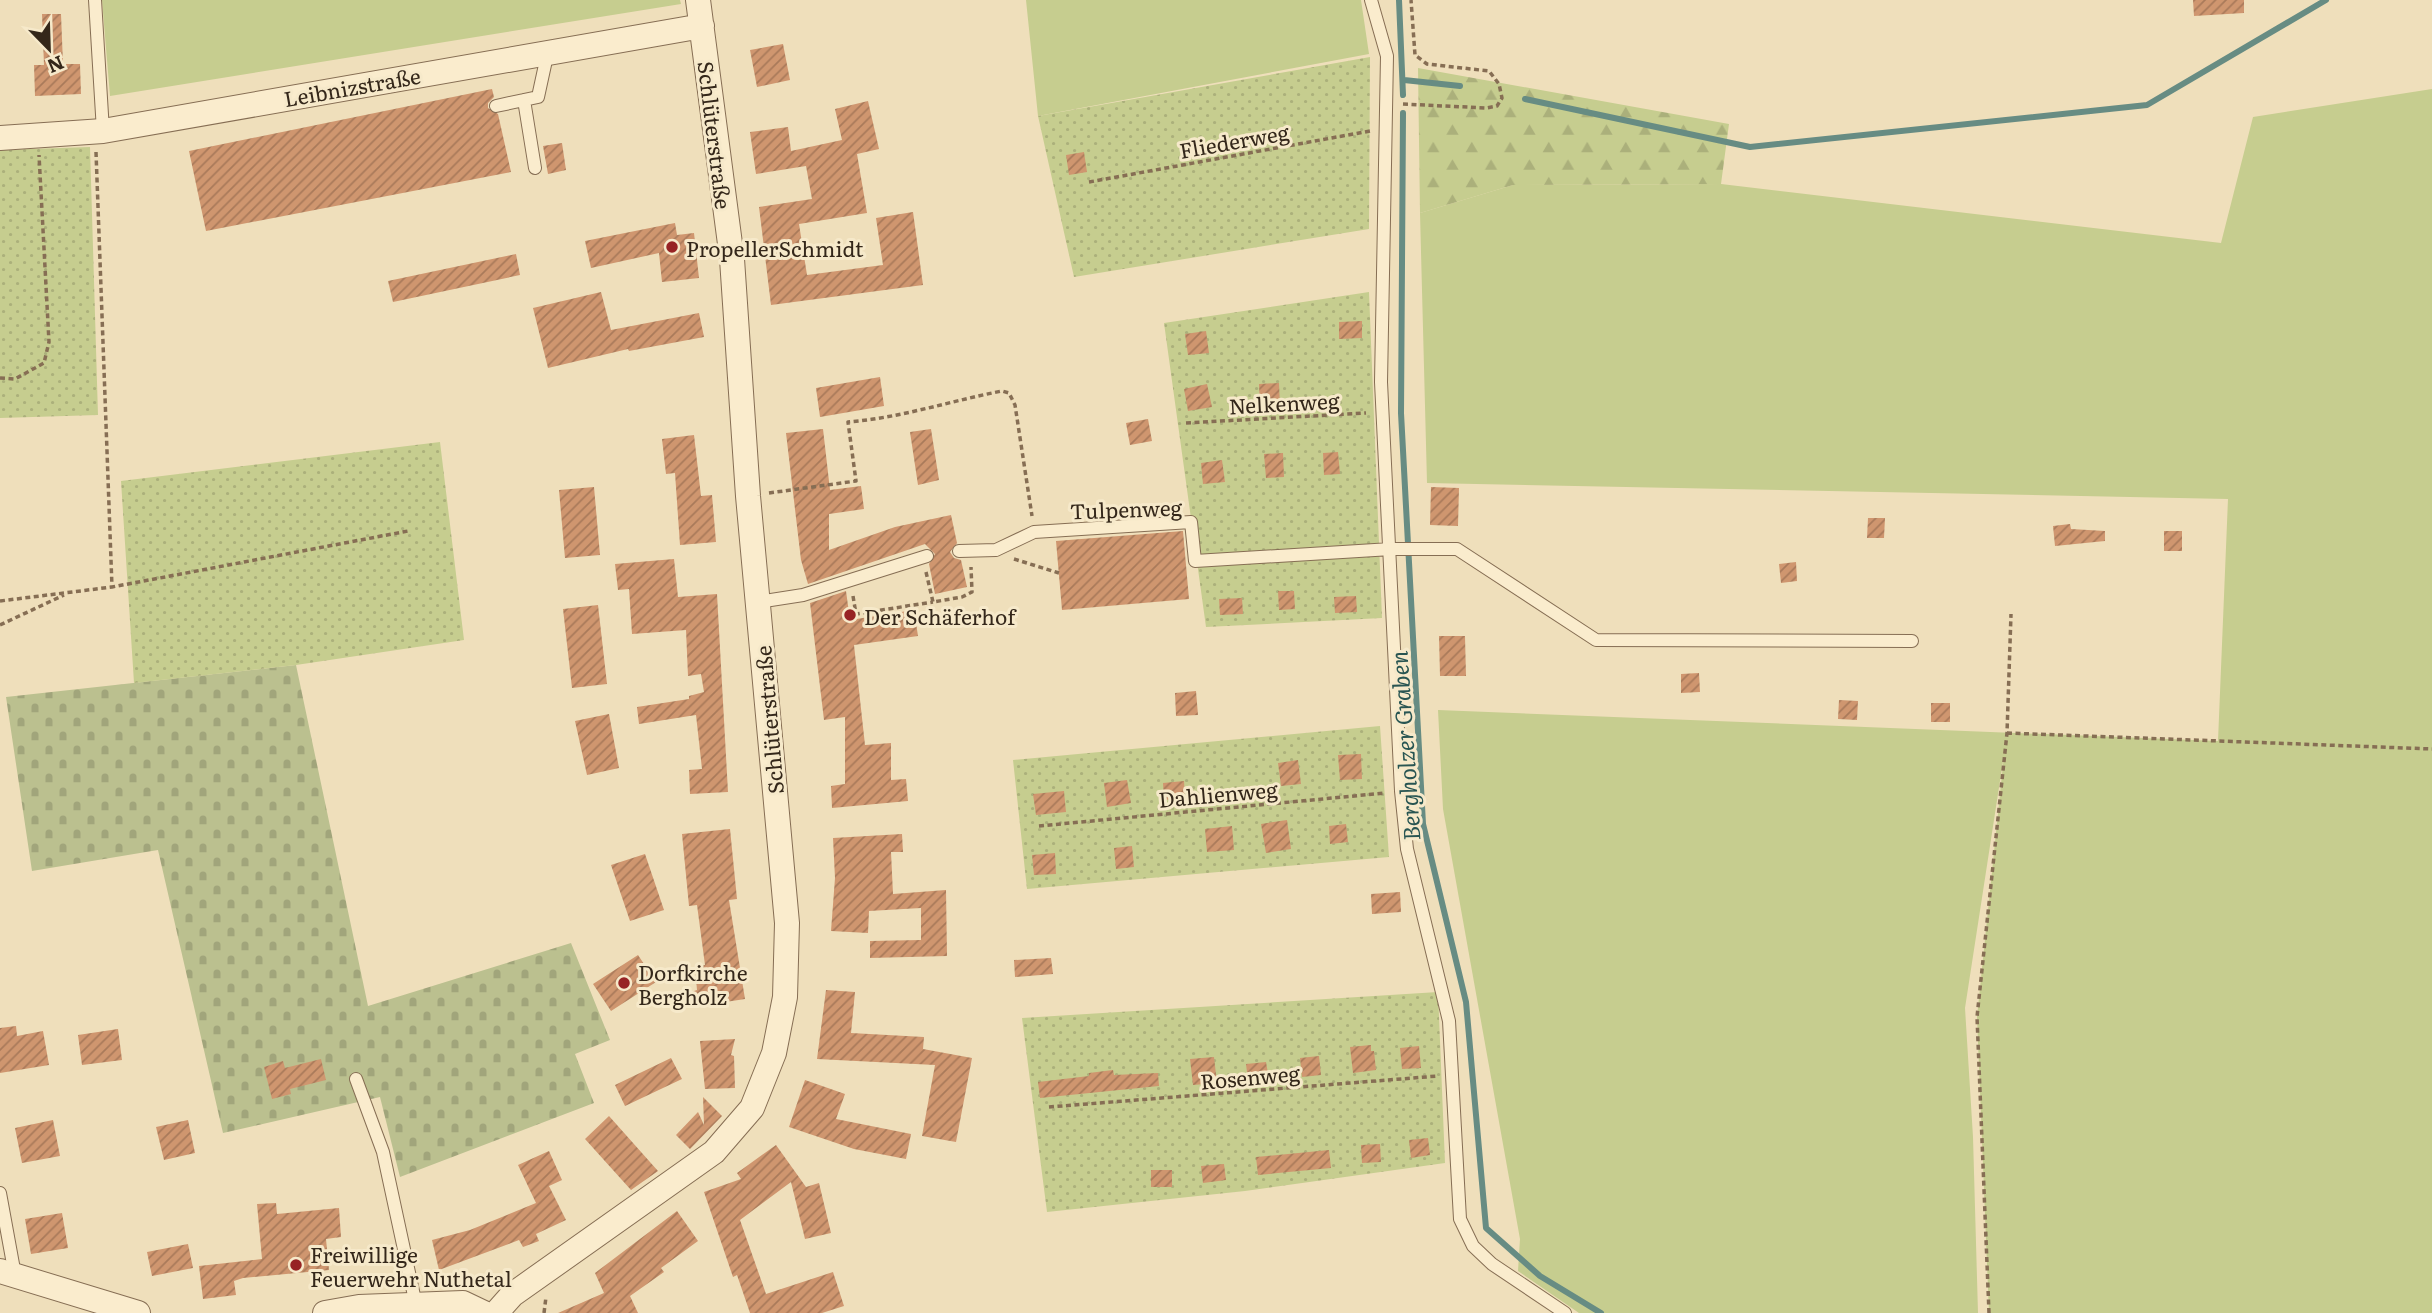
<svg xmlns="http://www.w3.org/2000/svg" width="2432" height="1313" viewBox="0 0 2432 1313" font-family="Literata,serif">
<defs>
<pattern id="forest-firs" width="22" height="20" patternUnits="userSpaceOnUse" patternTransform="scale(1.75)"><rect width="22" height="20" fill="#c6cd8f"/><path d="M5 1l3.5 6h-7zM16 11l3.5 6h-7z" fill="#abb07b"/></pattern>
<pattern id="cemetery-stones" width="16" height="16" patternUnits="userSpaceOnUse" patternTransform="scale(1.75)"><rect width="16" height="16" fill="#bbc08f"/><path d="M2 7V4a2 2 0 0 1 4 0v3zM10 15v-3a2 2 0 0 1 4 0v3z" fill="#a1a57b"/></pattern>
<pattern id="garden-dots" width="8" height="8" patternUnits="userSpaceOnUse" patternTransform="scale(1.75)"><rect width="8" height="8" fill="#c6cd8f"/><path d="M2 2h.1M6 6h.1" fill="none" stroke="#abb07b" stroke-width="1.8" stroke-linecap="round"/></pattern>
<pattern id="building-hatch" width="6" height="6" patternUnits="userSpaceOnUse" patternTransform="scale(1.75)"><rect width="6" height="6" fill="#cf966f"/><path d="M-1 1l2-2M0 6l6-6M5 7l2-2" fill="none" stroke="#a97a5a"/></pattern>
</defs>
<rect width="100%" height="100%" fill="#efdfbb"/>
<path fill="#c6cd8f" d="M 102,0 L 680,0 L 681,4 L 110,96 Z
M 1026,0 L 1361,0 L 1369,54 L 1038,116 Z
M 2432,89 L 2432,1313 L 1989,1313 L 1977,1017 L 2004,755 L 1965,1008 L 1973,1137 L 1978,1313 L 1579,1313 L 1518,1271 L 1520,1239 L 1443,809 L 1438,710 L 2218,741 L 2228,499 L 1427,483 L 1420,213 L 1513,185 L 1721,184 L 2221,243 L 2253,117 Z"/>
<path fill="url(#forest-firs)" d="M 1418,68 L 1729,124 L 1721,184 L 1513,185 L 1420,213 Z"/>
<path fill="url(#cemetery-stones)" d="M 296,665 L 368,1006 L 571,943 L 610,1040 L 575,1054 L 594,1103 L 400,1177 L 380,1097 L 223,1133 L 158,850 L 32,871 L 6,697 Z"/>
<path fill="url(#garden-dots)" d="M 1370,57 L 1369,229 L 1074,277 L 1038,116 Z
M 90,147 L 98,415 L 0,418 L 0,150 Z
M 1369,292 L 1382,618 L 1206,627 L 1164,323 Z
M 440,442 L 464,640 L 296,665 L 134,683 L 121,481 Z
M 1380,726 L 1389,857 L 1027,889 L 1013,760 Z
M 1438,992 L 1445,1163 L 1245,1191 L 1047,1212 L 1022,1018 Z"/>
<g fill="none" stroke-linecap="round" stroke-linejoin="round">
<path stroke="#678c83" stroke-width="6" d="M 1399,0 L 1403,95
M 1404,80 L 1460,86
M 1525,99 L 1750,147 L 2147,105 L 2326,0
M 1403,113 L 1401,413 L 1423,824 L 1466,1002 L 1486,1228 L 1540,1276 L 1601,1313"/>
</g>
<path fill="url(#building-hatch)" d="M 2193,0 L 2244,0 L 2244,13 L 2194,16 Z
M 42,14 L 61,14 L 63,64 L 80,64 L 81,94 L 35,96 L 34,65 L 44,65 Z
M 783,44 L 790,80 L 757,87 L 750,50 Z
M 492,89 L 494,97 L 488,103 L 488,108 L 498,114 L 511,172 L 206,231 L 189,151 Z
M 868,101 L 879,149 L 857,154 L 867,213 L 799,224 L 807,275 L 883,265 L 876,218 L 913,212 L 923,285 L 771,305 L 759,207 L 812,199 L 806,166 L 756,174 L 750,132 L 788,127 L 791,151 L 842,140 L 835,109 Z
M 562,143 L 566,170 L 548,174 L 543,146 Z
M 1084,152 L 1087,172 L 1069,175 L 1066,155 Z
M 675,223 L 677,235 L 694,233 L 699,278 L 662,282 L 659,253 L 591,268 L 585,241 Z
M 516,254 L 520,275 L 393,302 L 388,281 Z
M 601,292 L 611,330 L 699,313 L 704,337 L 629,351 L 628,349 L 548,368 L 533,308 Z
M 1362,321 L 1362,338 L 1339,339 L 1339,322 Z
M 1206,331 L 1209,353 L 1188,355 L 1185,334 Z
M 880,377 L 884,406 L 820,417 L 816,388 Z
M 1279,383 L 1280,406 L 1260,407 L 1259,384 Z
M 1207,384 L 1212,407 L 1188,411 L 1184,389 Z
M 1148,419 L 1152,441 L 1130,445 L 1126,423 Z
M 823,429 L 830,490 L 861,486 L 864,509 L 829,514 L 829,550 L 895,527 L 951,515 L 957,543 L 950,552 L 954,558 L 961,560 L 967,587 L 935,594 L 929,564 L 935,554 L 925,544 L 808,584 L 801,560 L 786,433 Z
M 931,429 L 939,480 L 918,485 L 910,432 Z
M 694,435 L 701,496 L 712,495 L 716,542 L 680,545 L 675,473 L 666,474 L 662,439 Z
M 1338,452 L 1340,474 L 1324,475 L 1323,453 Z
M 1283,453 L 1284,477 L 1266,478 L 1264,454 Z
M 1222,460 L 1225,482 L 1203,484 L 1201,463 Z
M 594,487 L 600,555 L 565,558 L 559,490 Z
M 1431,487 L 1459,488 L 1458,526 L 1430,525 Z
M 1868,518 L 1885,518 L 1884,538 L 1867,538 Z
M 2070,524 L 2071,529 L 2105,531 L 2105,541 L 2055,546 L 2053,526 Z
M 1183,531 L 1189,599 L 1062,610 L 1056,541 Z
M 2164,531 L 2182,531 L 2182,551 L 2164,551 Z
M 674,559 L 678,597 L 717,594 L 728,792 L 690,794 L 689,770 L 702,769 L 696,715 L 639,724 L 637,707 L 689,699 L 689,696 L 704,692 L 701,674 L 688,676 L 686,630 L 632,634 L 629,589 L 618,590 L 615,564 Z
M 1796,562 L 1797,581 L 1781,583 L 1779,564 Z
M 846,591 L 850,620 L 914,610 L 918,636 L 854,645 L 865,745 L 891,743 L 891,780 L 906,779 L 908,801 L 832,808 L 831,786 L 845,784 L 845,717 L 824,720 L 810,603 Z
M 1278,591 L 1294,591 L 1295,609 L 1279,610 Z
M 1356,596 L 1357,612 L 1335,613 L 1334,597 Z
M 1242,598 L 1243,614 L 1220,615 L 1219,599 Z
M 598,605 L 607,684 L 572,688 L 563,609 Z
M 1439,636 L 1465,636 L 1466,676 L 1440,676 Z
M 1699,673 L 1700,692 L 1681,693 L 1681,674 Z
M 1196,691 L 1198,715 L 1176,716 L 1175,693 Z
M 1839,700 L 1858,701 L 1857,720 L 1838,719 Z
M 1931,703 L 1950,703 L 1950,722 L 1931,722 Z
M 609,714 L 619,768 L 587,775 L 575,721 Z
M 1361,754 L 1362,779 L 1340,780 L 1338,755 Z
M 1298,760 L 1301,784 L 1281,786 L 1278,763 Z
M 1127,780 L 1131,803 L 1107,807 L 1104,783 Z
M 1184,781 L 1185,798 L 1164,800 L 1163,783 Z
M 1064,791 L 1066,812 L 1036,815 L 1033,794 Z
M 1287,820 L 1291,849 L 1266,853 L 1261,824 Z
M 1346,824 L 1348,842 L 1330,844 L 1329,826 Z
M 1232,826 L 1234,850 L 1207,852 L 1205,829 Z
M 730,829 L 737,899 L 729,900 L 745,999 L 693,1007 L 691,992 L 697,990 L 695,967 L 705,965 L 697,905 L 689,906 L 682,834 Z
M 902,834 L 903,852 L 891,852 L 893,894 L 946,890 L 947,956 L 870,958 L 870,941 L 921,940 L 921,908 L 869,911 L 868,933 L 831,931 L 835,878 L 833,838 Z
M 1132,846 L 1134,867 L 1116,869 L 1114,848 Z
M 1055,853 L 1056,874 L 1034,875 L 1032,855 Z
M 645,854 L 664,910 L 630,921 L 611,865 Z
M 1400,892 L 1401,912 L 1372,914 L 1371,894 Z
M 638,955 L 656,982 L 611,1011 L 593,984 Z
M 1051,958 L 1053,974 L 1015,977 L 1014,960 Z
M 826,990 L 855,992 L 851,1033 L 924,1037 L 923,1049 L 972,1058 L 956,1142 L 922,1136 L 935,1065 L 817,1059 Z
M 16,1026 L 17,1036 L 43,1031 L 49,1065 L 0,1073 L 0,1028 Z
M 118,1029 L 122,1060 L 82,1065 L 78,1035 Z
M 735,1039 L 731,1055 L 734,1056 L 735,1088 L 705,1089 L 700,1041 Z
M 1371,1045 L 1371,1051 L 1374,1051 L 1376,1070 L 1353,1073 L 1350,1047 Z
M 1419,1046 L 1421,1068 L 1402,1069 L 1400,1048 Z
M 1319,1056 L 1321,1075 L 1302,1077 L 1300,1058 Z
M 1214,1057 L 1217,1083 L 1193,1085 L 1190,1059 Z
M 671,1058 L 682,1079 L 625,1106 L 615,1085 Z
M 321,1059 L 326,1080 L 290,1089 L 291,1094 L 272,1099 L 264,1067 L 283,1061 L 285,1068 Z
M 1266,1062 L 1269,1079 L 1248,1081 L 1246,1064 Z
M 1113,1070 L 1114,1075 L 1158,1073 L 1159,1086 L 1040,1098 L 1038,1082 L 1089,1076 L 1089,1073 Z
M 805,1080 L 845,1094 L 836,1119 L 911,1134 L 906,1159 L 854,1149 L 789,1127 Z
M 703,1097 L 722,1116 L 690,1149 L 676,1135 L 698,1112 L 704,1125 Z
M 609,1116 L 658,1171 L 631,1190 L 585,1139 Z
M 53,1120 L 60,1156 L 22,1163 L 15,1128 Z
M 188,1120 L 195,1153 L 164,1160 L 156,1127 Z
M 1428,1138 L 1430,1155 L 1411,1158 L 1409,1140 Z
M 1380,1144 L 1381,1162 L 1362,1163 L 1361,1145 Z
M 776,1145 L 806,1187 L 819,1183 L 831,1233 L 805,1239 L 791,1182 L 740,1220 L 766,1294 L 833,1272 L 844,1306 L 822,1313 L 750,1313 L 737,1275 L 733,1277 L 704,1192 L 741,1179 L 737,1173 Z
M 1329,1150 L 1331,1168 L 1258,1175 L 1256,1157 Z
M 549,1151 L 562,1180 L 549,1186 L 566,1220 L 536,1234 L 539,1241 L 523,1247 L 519,1240 L 439,1270 L 432,1240 L 470,1230 L 536,1203 L 518,1165 Z
M 1224,1164 L 1226,1180 L 1203,1183 L 1201,1166 Z
M 1151,1170 L 1172,1170 L 1172,1187 L 1151,1187 Z
M 276,1203 L 277,1214 L 339,1208 L 341,1237 L 326,1239 L 329,1270 L 243,1278 L 234,1281 L 236,1295 L 203,1299 L 199,1266 L 262,1259 L 257,1204 Z
M 677,1211 L 698,1241 L 661,1268 L 664,1272 L 630,1296 L 638,1313 L 558,1313 L 604,1293 L 595,1273 Z
M 62,1213 L 68,1248 L 31,1254 L 25,1219 Z
M 188,1244 L 193,1268 L 152,1276 L 147,1252 Z"/>
<g fill="none" stroke-linecap="round" stroke-linejoin="round">
<g stroke="#866e54" stroke-width="14">
<path id="service" d="M 95,0 L 103,131
M 1371,0 L 1387,56 L 1381,382 L 1401,791 L 1407,849 L 1449,1021 L 1460,1219 L 1473,1246 L 1492,1264 L 1565,1313
M 524,100 L 535,168
M 496,106 L 538,97 L 548,51
M 959,551 L 996,550 L 1034,532 L 1191,522 L 1195,561 L 1391,549 L 1457,549 L 1596,640 L 1912,641
M 758,602 L 803,595 L 927,556
M 356,1079 L 383,1152 L 416,1305
M 0,1193 L 15,1275"/>
</g>
<g stroke="#866e54" stroke-width="26">
<path id="minor" d="M 0,138 L 103,131 L 702,26
M 0,1271 L 138,1313
M 325,1313 L 359,1307 L 463,1303 L 484,1313
M 496,1313 L 512,1295 L 714,1152 L 752,1108 L 774,1053 L 785,997 L 787,923 L 748,496 L 732,259 L 698,0"/>
</g>
<path stroke="#866e54" stroke-width="3.5" stroke-dasharray="5 3.5" stroke-linecap="butt" d="M 1403,104 L 1486,108 L 1497,106 L 1502,98 L 1499,84 L 1489,71 L 1427,64 L 1415,55 L 1411,0
M 96,152 L 112,587 L 408,531
M 1089,182 L 1370,131
M 0,378 L 15,379 L 44,363 L 49,342 L 39,155
M 1186,423 L 1366,413
M 769,493 L 856,481 L 848,422 C 900,418 950,401 1002,391 L 1009,393 L 1015,405 L 1032,516
M 1014,559 L 1059,573
M 926,572 L 933,602 L 962,597 L 972,592 L 971,567
M 853,596 L 856,614 L 933,602
M 0,601 L 112,587
M 0,625 L 64,595
M 2007,733 L 2432,749
M 1039,826 L 1385,793
M 1049,1107 L 1438,1076
M 544,1313 L 546,1297
M 1989,1313 L 1977,1017 L 2007,733 L 2011,614"/>
<use href="#service" stroke="#faeccd" stroke-width="12"/>
<use href="#minor" stroke="#faeccd" stroke-width="24"/>
</g>
<g fill="#972324" stroke="#f6e9ca" stroke-width="2.5">
<circle cx="672" cy="247" r="7"/>
<circle cx="850" cy="615" r="7"/>
<circle cx="624" cy="983" r="7"/>
<circle cx="296" cy="1265" r="7"/>
</g>
<g text-anchor="middle" dominant-baseline="central" stroke-width="6" stroke-linejoin="round" paint-order="stroke">
<g font-size="21" fill="#34271a" stroke="#f6e9ca">
<text transform="translate(352 86) rotate(-10)">Leibnizstraße</text>
<text transform="translate(716 135) rotate(83)">Schlüterstraße</text>
<text transform="translate(1234 140) rotate(-10)">Fliederweg</text>
<text transform="translate(1284 402) rotate(-3)">Nelkenweg</text>
<text transform="translate(1126 508) rotate(-2)">Tulpenweg</text>
<text transform="translate(768 720) rotate(-95)">Schlüterstraße</text>
<text transform="translate(1218 793) rotate(-5)">Dahlienweg</text>
<text transform="translate(1250 1076) rotate(-5)">Rosenweg</text>
</g>
<g font-size="21" fill="#34271a" stroke="#f6e9ca" text-anchor="start">
<text x="686" y="247">PropellerSchmidt</text>
<text x="864" y="615">Der Schäferhof</text>
<text x="638" y="971">Dorfkirche<tspan x="638" dy="24">Bergholz</tspan></text>
<text x="310" y="1253">Freiwillige<tspan x="310" dy="24">Feuerwehr Nuthetal</tspan></text>
</g>
<g font-size="23" font-style="italic" fill="#285552" stroke="#f6e9ca">
<text transform="translate(1404 746) rotate(-94)">Bergholzer Graben</text>
</g>
</g>
<g transform="translate(49 49) rotate(157)" stroke="#f6e9ca" stroke-width="5" paint-order="stroke">
<path d="M0-5L12 26L0 18L-12 26Z" fill="#34271a"/>
<text y="-10" font-size="19" font-weight="bold" text-anchor="middle" fill="#34271a">N</text>
</g>
</svg>
